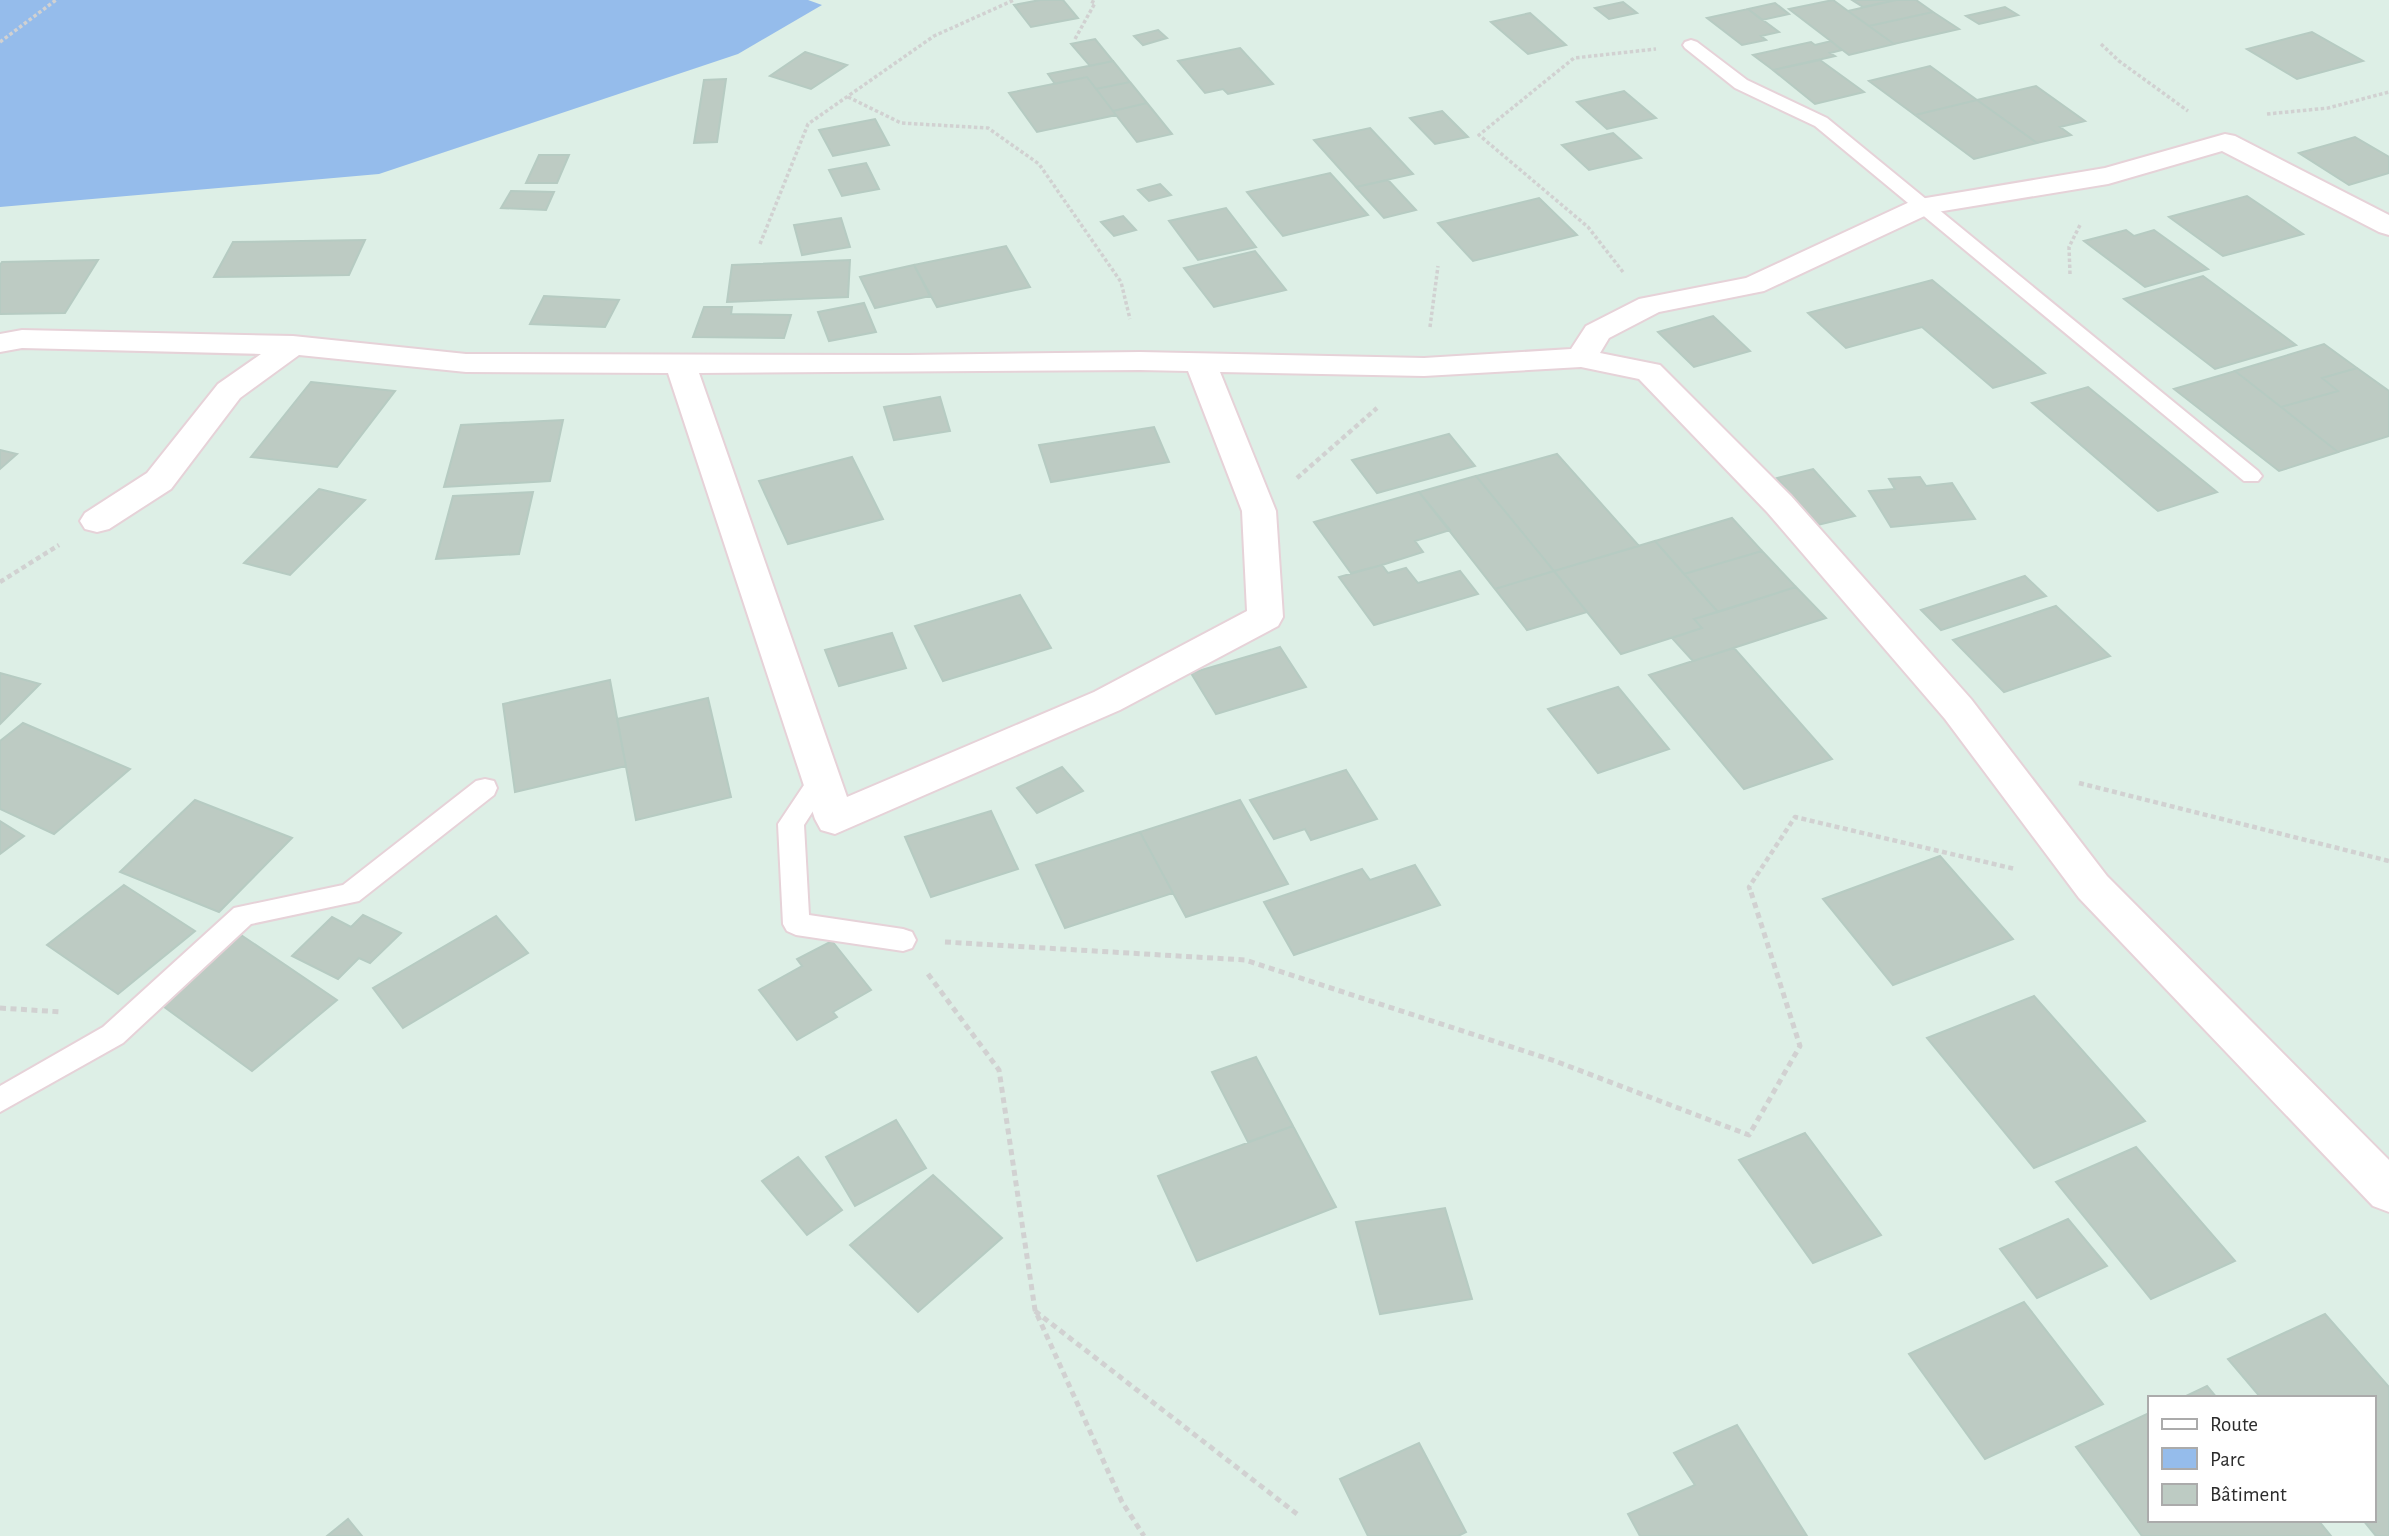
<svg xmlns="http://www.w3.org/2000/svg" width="2389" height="1536" viewBox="0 0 2389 1536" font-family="'Alegreya Sans',sans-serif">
<rect width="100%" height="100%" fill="#ddefe6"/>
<path fill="#95bceb" d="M 0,0 L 808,0 L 822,5 L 738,54 L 379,174 L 0,207 Z"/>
<path fill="#bdcbc3" stroke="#b6cbc2" stroke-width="2" d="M 1040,0 L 1063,0 L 1078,18 L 1031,27 L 1014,5 Z
M 1833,0 L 1848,11 L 1894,44 L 1849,55 L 1789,9 Z
M 1852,0 L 1896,0 L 1863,7 Z
M 1896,0 L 1916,0 L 1933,12 L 1869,26 L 1848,11 Z
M 1623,2 L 1637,13 L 1609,19 L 1595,8 Z
M 1775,3 L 1789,14 L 1762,20 L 1748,9 Z
M 2005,7 L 2018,15 L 1979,24 L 1966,16 Z
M 1748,9 L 1779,32 L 1761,36 L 1766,40 L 1742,45 L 1707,18 Z
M 1933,12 L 1959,29 L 1894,44 L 1869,26 Z
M 1530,13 L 1566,45 L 1528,54 L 1491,22 Z
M 1158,30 L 1167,38 L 1143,45 L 1134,36 Z
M 2312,32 L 2363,61 L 2297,79 L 2247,49 Z
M 1095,39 L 1113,61 L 1090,66 L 1071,44 Z
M 1831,41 L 1842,50 L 1830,53 L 1835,56 L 1773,70 L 1753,55 L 1811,42 L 1815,45 Z
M 1240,48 L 1273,84 L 1228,94 L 1223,89 L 1205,93 L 1178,61 Z
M 805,52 L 847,65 L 811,89 L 770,76 Z
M 1820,60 L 1864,92 L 1815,104 L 1773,70 Z
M 1113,61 L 1130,82 L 1096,89 L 1087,77 L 1055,84 L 1048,74 Z
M 1930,66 L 1977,100 L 1915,115 L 1869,81 Z
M 1087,77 L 1116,115 L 1037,132 L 1009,93 Z
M 726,79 L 717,142 L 694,143 L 704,80 Z
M 1130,82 L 1147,103 L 1113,111 L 1096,89 Z
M 2036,86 L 2085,121 L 2060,127 L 2071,135 L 2037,143 L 1977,100 Z
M 1624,91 L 1656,118 L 1607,129 L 1577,102 Z
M 1977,100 L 2037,143 L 1974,159 L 1915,115 Z
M 1147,103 L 1172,134 L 1137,142 L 1113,111 Z
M 1442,111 L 1468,137 L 1435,144 L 1410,118 Z
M 875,119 L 889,145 L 833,156 L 819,130 Z
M 1370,128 L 1413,174 L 1356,187 L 1314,140 Z
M 1613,133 L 1641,158 L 1589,170 L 1562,145 Z
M 2355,137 L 2389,157 L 2389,173 L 2349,185 L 2299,153 Z
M 539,155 L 569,155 L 557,183 L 526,183 Z
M 866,163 L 879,189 L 842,196 L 829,170 Z
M 1330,173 L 1368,215 L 1283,236 L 1247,192 Z
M 1388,180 L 1416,210 L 1384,218 L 1356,187 Z
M 1160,184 L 1171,195 L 1149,201 L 1138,190 Z
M 511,191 L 554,192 L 546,210 L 501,208 Z
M 2247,196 L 2303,234 L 2223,256 L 2169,217 Z
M 1539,198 L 1577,235 L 1473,261 L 1438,223 Z
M 1226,208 L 1256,247 L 1198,260 L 1169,221 Z
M 1123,216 L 1136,230 L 1114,236 L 1101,222 Z
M 841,218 L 850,247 L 802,255 L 794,225 Z
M 2126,230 L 2134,236 L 2154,230 L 2208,269 L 2145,287 L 2084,241 Z
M 365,240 L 349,275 L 214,277 L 233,242 Z
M 1006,246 L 1030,287 L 937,307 L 914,265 Z
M 1255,251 L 1286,290 L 1214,307 L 1184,268 Z
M 98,260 L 65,313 L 0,314 L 0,265 L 2,262 Z
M 850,260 L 848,297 L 727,302 L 732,265 Z
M 914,265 L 930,296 L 875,308 L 860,277 Z
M 2203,276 L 2296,345 L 2215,369 L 2124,299 Z
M 1932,280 L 2045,373 L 1993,388 L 1922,327 L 1846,348 L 1808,313 Z
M 544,296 L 619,300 L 605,327 L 530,324 Z
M 864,303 L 876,332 L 829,341 L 818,312 Z
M 704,307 L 732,307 L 731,314 L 791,315 L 784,338 L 693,337 Z
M 1713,316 L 1750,351 L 1694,367 L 1658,332 Z
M 2324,344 L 2357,368 L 2322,378 L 2338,391 L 2281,407 L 2235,371 Z
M 2357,368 L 2389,391 L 2389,436 L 2338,452 L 2281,407 L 2338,391 L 2322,378 Z
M 2235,371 L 2281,407 L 2338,452 L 2279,471 L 2174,389 Z
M 311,382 L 395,391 L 337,467 L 251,457 Z
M 2088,387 L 2217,492 L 2158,511 L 2032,403 Z
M 940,397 L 950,431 L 894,440 L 884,407 Z
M 563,420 L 550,481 L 444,487 L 461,425 Z
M 1154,427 L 1169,462 L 1051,482 L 1039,445 Z
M 1449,434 L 1475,466 L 1377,493 L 1352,460 Z
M 0,450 L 17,454 L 0,469 Z
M 1557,454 L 1639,546 L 1554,571 L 1476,476 Z
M 852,457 L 883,519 L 788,544 L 759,481 Z
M 1813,469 L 1855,516 L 1818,525 L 1777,478 Z
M 1476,476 L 1554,571 L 1495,589 L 1419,492 Z
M 1920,477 L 1926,486 L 1952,483 L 1975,519 L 1891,527 L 1869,491 L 1895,489 L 1889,479 Z
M 319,489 L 365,500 L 290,575 L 244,563 Z
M 533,492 L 519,554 L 436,559 L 453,496 Z
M 1419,492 L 1450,530 L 1415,541 L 1423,552 L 1382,565 L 1351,573 L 1314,522 Z
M 1732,518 L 1762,551 L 1684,574 L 1655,541 Z
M 1655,541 L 1718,612 L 1694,619 L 1702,628 L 1621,654 L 1554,571 Z
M 1762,551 L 1796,587 L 1718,612 L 1684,574 Z
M 1382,565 L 1388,573 L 1406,568 L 1418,583 L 1460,571 L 1478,594 L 1374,625 L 1339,577 Z
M 1554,571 L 1587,612 L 1527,630 L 1495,589 Z
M 2025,576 L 2046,596 L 1941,630 L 1921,610 Z
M 1796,587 L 1826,618 L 1693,661 L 1672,638 L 1702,628 L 1694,619 Z
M 1020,595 L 1051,648 L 943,681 L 915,626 Z
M 2056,606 L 2110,656 L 2004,692 L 1953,640 Z
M 892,633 L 906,668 L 839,686 L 825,650 Z
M 1280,647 L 1306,687 L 1216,714 L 1191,673 Z
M 1734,648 L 1832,759 L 1744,789 L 1649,675 Z
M 0,673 L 40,684 L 0,724 Z
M 610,680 L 626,766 L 515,792 L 503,704 Z
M 1618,687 L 1669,749 L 1598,773 L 1548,709 Z
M 708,698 L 731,797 L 636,820 L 617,719 Z
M 23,723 L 130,769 L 54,834 L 0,809 L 0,741 Z
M 1062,767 L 1083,791 L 1037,813 L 1017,788 Z
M 1346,770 L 1377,819 L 1311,840 L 1305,829 L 1274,839 L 1250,800 Z
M 195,800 L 292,838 L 219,912 L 120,872 Z
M 1240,800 L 1288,884 L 1186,917 L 1140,832 Z
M 991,811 L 1018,869 L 931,897 L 905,837 Z
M 0,821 L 24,836 L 0,854 Z
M 1140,832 L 1173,893 L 1065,928 L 1036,865 Z
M 1940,856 L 2013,939 L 1893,985 L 1823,899 Z
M 1415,865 L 1440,905 L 1294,955 L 1264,902 L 1362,869 L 1370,880 Z
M 124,885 L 195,931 L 118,994 L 47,945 Z
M 363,915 L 401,933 L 370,963 L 359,958 L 338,979 L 292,956 L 332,917 L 351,927 Z
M 496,916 L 528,953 L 403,1028 L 373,988 Z
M 241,935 L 337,1000 L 252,1071 L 156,1001 Z
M 832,941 L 871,990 L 833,1012 L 837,1017 L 797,1040 L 759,990 L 802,966 L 797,959 Z
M 2034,996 L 2145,1121 L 2034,1168 L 1927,1038 Z
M 1256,1057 L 1293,1126 L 1248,1142 L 1212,1072 Z
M 896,1120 L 926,1168 L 855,1206 L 826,1157 Z
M 1293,1126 L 1336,1207 L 1197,1261 L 1158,1176 Z
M 1805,1133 L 1881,1235 L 1813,1263 L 1739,1160 Z
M 2136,1147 L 2235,1261 L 2151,1299 L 2056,1182 Z
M 798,1157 L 842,1210 L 807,1235 L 762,1181 Z
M 933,1175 L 1002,1238 L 918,1312 L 850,1245 Z
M 1445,1208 L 1472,1299 L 1380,1314 L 1356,1222 Z
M 2068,1219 L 2107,1266 L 2037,1298 L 2000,1249 Z
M 2024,1302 L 2103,1404 L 1985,1459 L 1909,1354 Z
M 2325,1314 L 2389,1387 L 2389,1536 L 2376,1536 L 2363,1520 L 2373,1520 L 2373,1398 L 2261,1398 L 2228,1359 Z
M 2207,1386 L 2217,1398 L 2182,1398 Z
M 2149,1413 L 2149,1520 L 2318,1520 L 2331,1536 L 2142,1536 L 2076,1447 Z
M 1737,1425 L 1807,1536 L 1640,1536 L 1628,1514 L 1695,1485 L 1674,1453 Z
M 1419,1443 L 1466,1532 L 1458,1536 L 1368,1536 L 1340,1479 Z
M 348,1519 L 362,1536 L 327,1536 Z"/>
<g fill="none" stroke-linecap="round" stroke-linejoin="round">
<g stroke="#e6d2d8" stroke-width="4">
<path id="service" d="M 1691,40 L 1697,42 L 1747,80 L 1827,118 L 2258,471 L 2262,476 L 2258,481 L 2244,481 L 1815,126 L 1735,88 L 1685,48 L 1683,45 L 1685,42 Z
M 821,771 L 830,773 L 833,780 L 804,825 L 809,915 L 903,929 L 912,932 L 916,940 L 912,948 L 903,951 L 796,935 L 787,931 L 783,924 L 778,824 L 812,773 Z
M 485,779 L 494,781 L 497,788 L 494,795 L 359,901 L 251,924 L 123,1043 L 0,1112 L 0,1086 L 103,1027 L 234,908 L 343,885 L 476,781 Z"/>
</g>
<g stroke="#e6d2d8" stroke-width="4">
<path id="minor" d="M 2225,134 L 2235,136 L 2389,215 L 2389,235 L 2379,232 L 2222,151 L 2108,184 L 1931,213 L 1764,291 L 1659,312 L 1609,338 L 1600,353 L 1660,365 L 1791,496 L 1971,699 L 2107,876 L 2389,1160 L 2389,1212 L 2373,1206 L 2079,898 L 1945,719 L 1767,512 L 1639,379 L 1581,367 L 1424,376 L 1220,372 L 1276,511 L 1283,617 L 1278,626 L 1120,710 L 835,834 L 821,830 L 815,819 L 668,373 L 466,372 L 299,355 L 240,398 L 171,489 L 109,529 L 97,532 L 85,529 L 80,521 L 85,513 L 147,473 L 218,384 L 261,354 L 22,348 L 0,352 L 0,334 L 22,330 L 293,336 L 466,354 L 908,355 L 1140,352 L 1424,358 L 1571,349 L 1586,326 L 1639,299 L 1746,278 L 1914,200 L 2105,168 ZM 1140,370 L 1188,371 L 1242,511 L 1247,611 L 1094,692 L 847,797 L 699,373 Z"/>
</g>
<path stroke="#d1d1d1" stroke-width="3.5" stroke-dasharray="3.5 2.5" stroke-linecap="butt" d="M 1075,39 L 1095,3 L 1089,0
M 0,42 L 56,0
M 2101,44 L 2119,61 L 2188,111
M 848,97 L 901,123 L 988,128 L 1039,164 L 1121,282 L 1130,319
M 2267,114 L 2328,108 L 2389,92
M 760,244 L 808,124 L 934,36 L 1014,0
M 1623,272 L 1588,227 L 1479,135 L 1574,58 L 1656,49
M 2070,274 L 2069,247 L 2081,223
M 1430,327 L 1438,266"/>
<path stroke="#d1d1d1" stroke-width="4.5" stroke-dasharray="5 3.5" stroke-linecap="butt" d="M 1297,478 L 1377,408
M 0,582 L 59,545
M 2079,783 L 2389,861
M 1750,890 L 1749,887 L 1795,817 L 2015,869"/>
<path stroke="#d1d1d1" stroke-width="5" stroke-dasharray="6 4.5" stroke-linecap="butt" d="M 945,942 L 1245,960 L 1555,1061 L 1749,1135 L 1800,1046 L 1750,889
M 928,974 L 999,1070 L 1035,1310 L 1122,1502 L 1144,1536
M 0,1008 L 62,1012
M 1035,1311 L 1297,1514"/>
<use href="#service" fill="#fff" fill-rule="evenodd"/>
<use href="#minor" fill="#fff" fill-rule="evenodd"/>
</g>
<rect x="2148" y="1396" width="228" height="126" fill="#ffffff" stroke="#ababab" stroke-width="2"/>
<rect x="2162" y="1419" width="35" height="10" fill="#ffffff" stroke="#ababab" stroke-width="2"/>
<text x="2210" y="1431" font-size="21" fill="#2c2c2c">Route</text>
<rect x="2162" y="1448" width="35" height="21" fill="#95bceb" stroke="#ababab" stroke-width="2"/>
<text x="2210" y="1466" font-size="21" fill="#2c2c2c">Parc</text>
<rect x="2162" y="1484" width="35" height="21" fill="#bdcbc3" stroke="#ababab" stroke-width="2"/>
<text x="2210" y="1501" font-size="21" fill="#2c2c2c">Bâtiment</text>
</svg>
